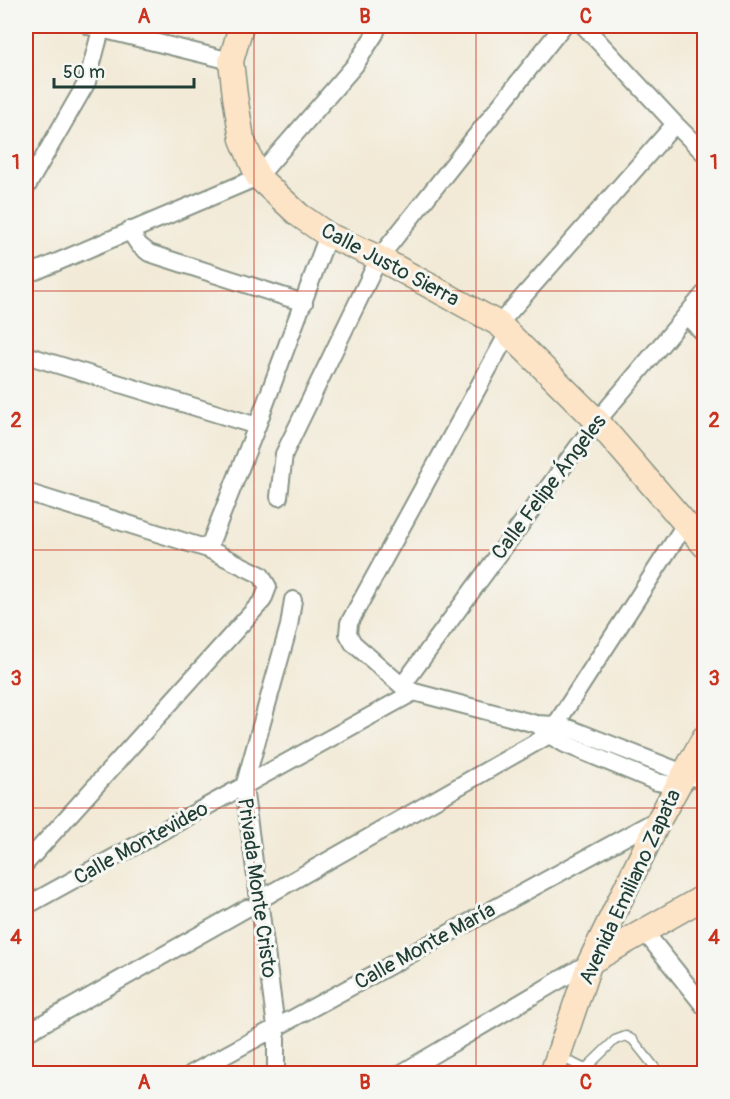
<svg xmlns="http://www.w3.org/2000/svg" width="730" height="1099" viewBox="0 0 730 1099" font-family="Pangolin,sans-serif">
<rect width="100%" height="100%" fill="#f6f6f2"/>
<filter id="ink" filterUnits="userSpaceOnUse"><feTurbulence type="fractalNoise" baseFrequency=".0167" numOctaves="2"/><feDisplacementMap in="SourceGraphic" scale="12" xChannelSelector="R" yChannelSelector="G"/><feConvolveMatrix kernelMatrix="1 2 1 2 8 2 1 2 1" color-interpolation-filters="sRGB"/></filter>
<filter id="wash" filterUnits="userSpaceOnUse"><feTurbulence type="fractalNoise" baseFrequency=".008" numOctaves="4" result="noise"/><feDisplacementMap in="SourceGraphic" scale="24" xChannelSelector="R" yChannelSelector="G"/><feGaussianBlur stdDeviation="1.35" result="paint"/><feColorMatrix in="noise" values="0 0 0 0 0 0 0 0 0 0 0 0 0 0 0 0 0 1.4 0 .05"/><feComposite in="paint" operator="in"/></filter>
<g filter="url(#wash)">
<rect width="100%" height="100%" fill="#f2ead7"/>
</g>
<g filter="url(#ink)">
<g fill="none" stroke-linecap="round" stroke-linejoin="round">
<g stroke="#889486" stroke-width="11">
<path id="lane" d="M 561,1057 L 585,1069 L 588,1073
M 585,1069 L 615,1040 L 626,1036 L 633,1040 L 660,1074"/>
</g>
<g stroke="#889486" stroke-width="20">
<path id="street" d="M 89,26 L 231,61
M 584,26 L 675,124 L 704,153
M 26,188 L 87,82 L 102,26
M 129,230 L 139,245 L 149,253 L 304,303
M 36,271 L 258,177 L 355,65 L 375,34 L 378,26
M 686,315 L 704,334
M 499,324 L 675,124
M 508,333 L 349,623 L 348,634 L 353,643 L 402,686 L 414,692 L 536,724 L 556,725 L 571,729 L 704,781
M 26,355 L 257,426
M 26,492 L 208,549 L 261,575 L 268,587 L 263,600 L 26,863
M 279,497 L 284,454 L 379,258 L 563,26
M 208,549 L 257,426 L 328,235
M 402,686 L 597,421 L 704,294
M 541,728 L 549,735 L 565,744 L 657,782 L 673,785 L 685,782
M 259,900 L 549,735 L 686,523
M 26,906 L 414,692
M 644,931 L 704,1006
M 26,1033 L 247,908
M 191,1074 L 660,818
M 276,1074 L 276,1027 L 244,787 L 289,626 L 293,600
M 400,1074 L 590,962"/>
</g>
<g stroke="#889486" stroke-width="27">
<path id="secondary" d="M 241,26 L 231,61 L 235,96 L 242,139 L 258,177 L 299,215 L 328,235 L 379,258 L 499,324 L 597,421 L 704,545
M 590,962 L 704,897
M 552,1074 L 590,962 L 660,818 L 704,738"/>
</g>
<use href="#lane" stroke="#fff" stroke-width="8"/>
<use href="#street" stroke="#fff" stroke-width="16"/>
<use href="#secondary" stroke="#fee4c6" stroke-width="24"/>
</g>
</g>
<path fill="none" stroke="#c8321e" stroke-width="1.5" stroke-opacity="0.55" d="M 254,26 L 254,1074M 476,26 L 476,1074M 26,291 L 704,291M 26,550 L 704,550M 26,808 L 704,808"/>
<g text-anchor="middle" dominant-baseline="central" stroke-width="6" stroke-linejoin="round" paint-order="stroke">
<g font-size="21" fill="#1f3d34" stroke="#f6f6f2">
<text transform="translate(390 265) rotate(28)">Calle Justo Sierra</text>
<text transform="translate(549 487) rotate(-53)">Calle Felipe Ángeles</text>
<text transform="translate(141 843) rotate(-29)">Calle Montevideo</text>
<text transform="translate(630 887) rotate(-65)">Avenida Emiliano Zapata</text>
<text transform="translate(257 888) rotate(82)">Privada Monte Cristo</text>
<text transform="translate(425 946) rotate(-29)">Calle Monte María</text>
</g>
</g>
<rect width="730" height="1099" fill="none" stroke="#f6f6f2" stroke-width="66"/>
<path d="M54 78v9h140v-9" fill="none" stroke="#1f3d34" stroke-width="3"/>
<text x="63" y="78" font-size="18" fill="#1f3d34" stroke="#f6f6f2" stroke-width="4.5" paint-order="stroke">50 m</text>
<rect x="33" y="33" width="664" height="1033" fill="none" stroke="#c8321e" stroke-width="2"/>
<g font-size="20" text-anchor="middle" font-weight="bold" fill="#c8321e">
<text x="144" y="23">A</text>
<text x="365" y="23">B</text>
<text x="586" y="23">C</text>
<text x="16" y="169">1</text>
<text x="714" y="169">1</text>
<text x="16" y="427">2</text>
<text x="714" y="427">2</text>
<text x="16" y="685">3</text>
<text x="714" y="685">3</text>
<text x="16" y="944">4</text>
<text x="714" y="944">4</text>
<text x="144" y="1089">A</text>
<text x="365" y="1089">B</text>
<text x="586" y="1089">C</text>
</g>
</svg>
